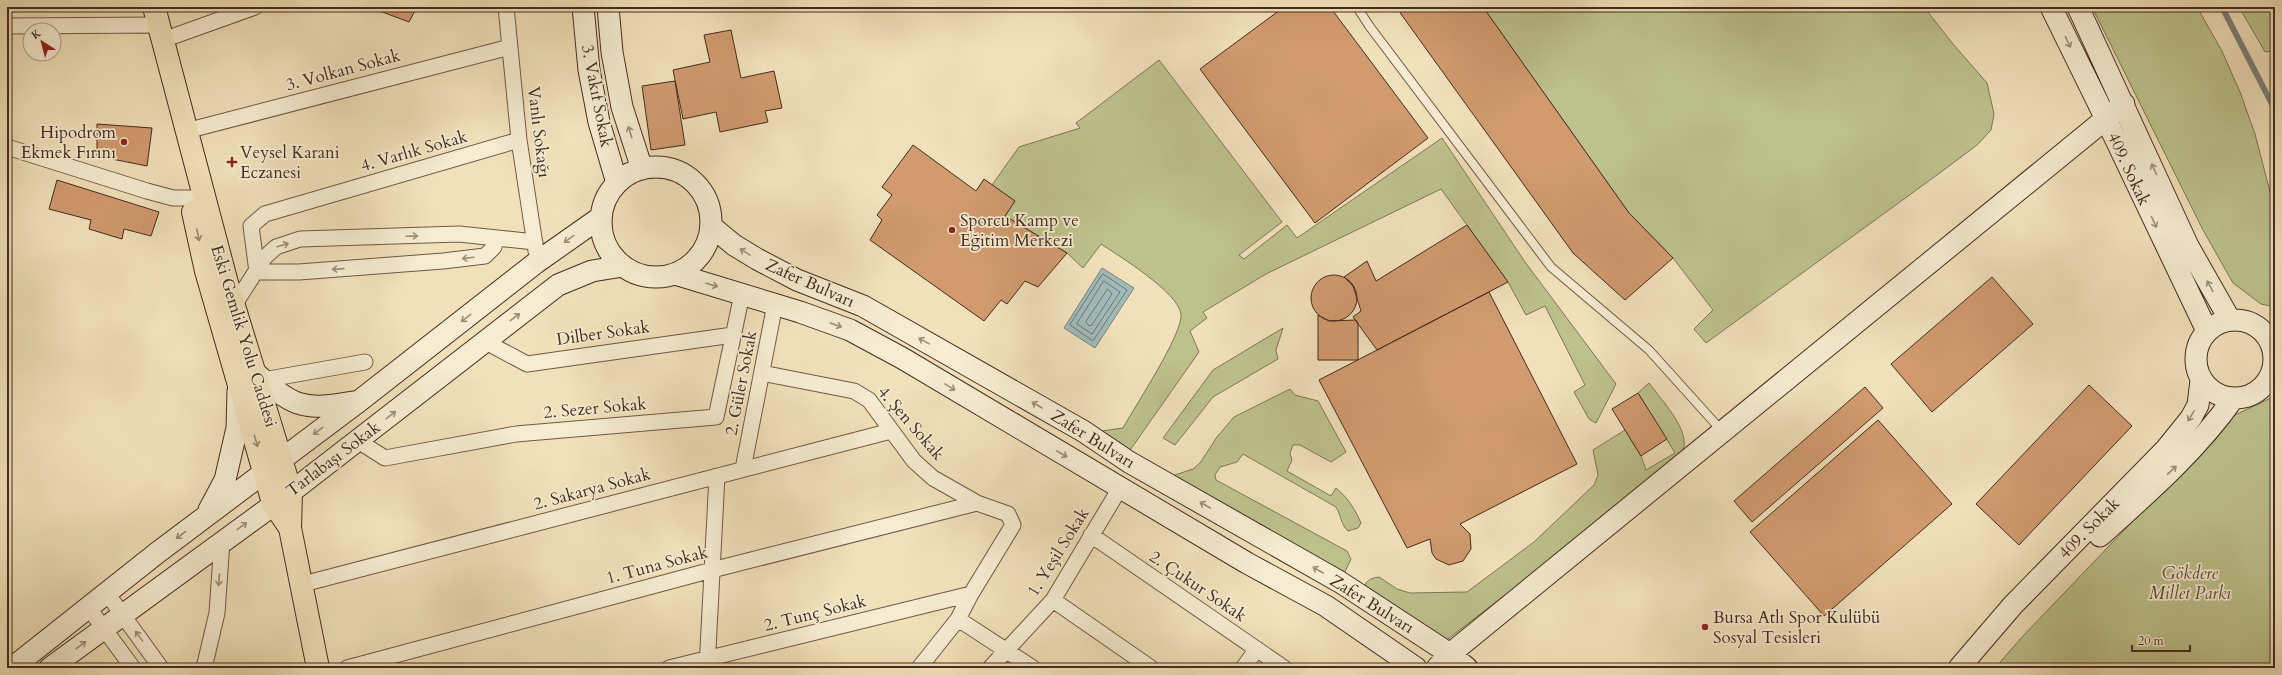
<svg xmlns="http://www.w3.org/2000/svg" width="2282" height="675" viewBox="0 0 2282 675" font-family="Cardo,serif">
<rect width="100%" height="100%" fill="#f1e1ba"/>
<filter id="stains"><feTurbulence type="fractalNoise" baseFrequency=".005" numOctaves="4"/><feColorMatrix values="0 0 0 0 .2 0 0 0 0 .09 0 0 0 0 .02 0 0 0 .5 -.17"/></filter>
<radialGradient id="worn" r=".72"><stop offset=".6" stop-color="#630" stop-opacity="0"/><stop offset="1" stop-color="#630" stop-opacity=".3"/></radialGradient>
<path fill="#bdc28d" stroke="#807656" d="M 1483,7 L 1924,7 L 1953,44 L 1987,83 L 1994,114 L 1991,130 L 1977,145 L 1937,175 L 1706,343 L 1694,329 L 1713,310 L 1673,258 L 1629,213 Z
M 2092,7 L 2197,7 L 2222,51 L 2240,92 L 2255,134 L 2275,211 L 2275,307 L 2261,304 L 2233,283 L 2203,230 Z
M 2239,7 L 2275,7 L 2274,51 L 2265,52 Z
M 1159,60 L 1282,222 L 1239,255 L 1244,259 L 1287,225 L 1297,238 L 1442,138 L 1525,262 L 1616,384 L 1596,423 L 1589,419 L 1574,392 L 1585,385 L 1545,306 L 1526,315 L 1508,282 L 1441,189 L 1266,274 L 1203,312 L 1207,318 L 1190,331 L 1199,352 L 1128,453 L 1099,434 L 1102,431 L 1123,428 C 1134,408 1184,332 1181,314 C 1178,292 1119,256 1101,244 L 1083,268 L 1067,253 L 1005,216 L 1015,201 L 992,185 L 1019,147 L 1080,128 L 1076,123 Z
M 1283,328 L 1276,350 L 1278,359 L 1213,397 L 1175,445 L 1163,438 L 1213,370 Z
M 1649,383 C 1661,400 1693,432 1682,453 C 1678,462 1663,471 1656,479 L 1440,645 L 1363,589 C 1366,581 1370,578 1379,577 L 1397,589 L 1410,593 L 1467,592 L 1534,542 L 1594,485 L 1598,475 L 1593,450 L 1625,430 L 1641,456 L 1646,470 L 1675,453 L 1638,393 Z
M 1290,389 L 1295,395 L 1318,401 L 1346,452 L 1331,462 L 1300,445 L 1293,445 L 1290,453 L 1292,460 L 1287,471 L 1331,496 L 1336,488 C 1348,498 1355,509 1361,523 L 1358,528 L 1348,531 C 1341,525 1341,515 1336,507 L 1243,454 L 1237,462 L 1220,467 L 1215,475 L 1216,480 L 1347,551 L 1351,559 L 1343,576 L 1172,476 L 1193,469 L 1200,463 L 1217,437 L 1234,417 Z
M 2275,396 L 2275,668 L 1995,668 L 2022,637 L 2154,499 L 2217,438 L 2233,416 Z"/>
<path fill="#9fbbba" stroke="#7b817c" d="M 1102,268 L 1134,288 L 1095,348 L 1064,328 Z"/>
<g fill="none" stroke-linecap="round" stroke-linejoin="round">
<path stroke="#72736c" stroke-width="1" d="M 1103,274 L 1127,290 L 1093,341 L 1070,325 Z
M 1104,281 L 1120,292 L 1092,334 L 1077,324 Z
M 1108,289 L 1112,294 L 1092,325 L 1089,326 L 1086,322 Z"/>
<path stroke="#7b817c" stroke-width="6" d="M 2222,7 L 2275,110"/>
</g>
<path fill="#d19a6f" stroke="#442b1e" d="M 376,7 L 417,7 L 409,22 L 377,10 Z
M 1284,7 L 1330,7 L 1428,138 L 1315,223 L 1200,69 Z
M 1398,7 L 1483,7 L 1629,213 L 1673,258 L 1625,300 L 1573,253 L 1401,14 Z
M 731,30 L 741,78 L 774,71 L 782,108 L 765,111 L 768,122 L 720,132 L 716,112 L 683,119 L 673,70 L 710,62 L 704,35 Z
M 675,81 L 685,145 L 651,150 L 642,86 Z
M 97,124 L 152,128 L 147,166 L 97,156 Z
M 913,145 L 976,191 L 984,179 L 1015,201 L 1005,216 L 1067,253 L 1038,287 L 1025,281 L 1007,304 L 1001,300 L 984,321 L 870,240 L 882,220 L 877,215 L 892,195 L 882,187 Z
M 57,180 L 159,212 L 151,236 L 124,229 L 122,239 L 89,229 L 91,220 L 49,209 Z
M 1467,225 L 1508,282 L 1377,350 L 1353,317 L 1361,311 L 1353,286 L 1344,277 L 1367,261 L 1376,281 Z
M1311 298a23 23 0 1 1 46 0a23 23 0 1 1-46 0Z
M 1992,277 L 2033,324 L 1932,412 L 1891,364 Z
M 1489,292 L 1577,464 L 1460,524 L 1470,534 L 1471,549 L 1463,561 L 1449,565 L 1436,559 L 1432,553 L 1430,539 L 1407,548 L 1319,380 Z
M 1318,315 L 1329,321 L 1356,320 L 1358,323 L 1358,360 L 1318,360 Z
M 2089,385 L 2132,426 L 2019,545 L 1976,504 Z
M 1865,387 L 1883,408 L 1752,522 L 1734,501 Z
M 1638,393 L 1667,439 L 1641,456 L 1612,409 Z
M 1878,420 L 1952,504 L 1824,616 L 1750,532 Z"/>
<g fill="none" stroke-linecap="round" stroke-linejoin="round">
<g stroke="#6f5845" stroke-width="10">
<path id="lane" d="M 1357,7 L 1370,27 L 1551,267 L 1649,350 L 1722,431"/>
</g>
<g stroke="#6f5845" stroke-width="17">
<path id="street" d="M 506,7 L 519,140 L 536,251
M 7,26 L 159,25
M 163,40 L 255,7
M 186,131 L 510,47
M 7,147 L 147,191 L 173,198 L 191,198
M 257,272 L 251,226 L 265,214 L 519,140
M 257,272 L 299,272 L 443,261 L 485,256 L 494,247 L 496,238
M 233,307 L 265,257 L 276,247 L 300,239 L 459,234 L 535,242
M 484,341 L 527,364 L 733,335
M 762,373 L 854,391 L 869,400 L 914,461 L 933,478 L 977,503 L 1008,514 L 1013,525 L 971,594 L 958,619 L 919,668
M 263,380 L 365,362
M 358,441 L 385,458 L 516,434 L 716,417 L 742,294
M 743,469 L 775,304
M 1091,535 L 1284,668
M 303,584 L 891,431
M 106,592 L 161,668
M 1053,600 L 1151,668
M 88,607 L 133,668
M 958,619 L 1033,668
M 204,668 L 217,613 L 222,541
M 347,668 L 712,570 L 977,503
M 669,668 L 971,594
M 707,668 L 717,476
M 990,668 L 1053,600 L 1120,488
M 1243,668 L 1257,649"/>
</g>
<g stroke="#442b1e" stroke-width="23">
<path id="secondary" d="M 583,7 L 589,70 L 599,122 L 617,183
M 608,7 L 612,52 L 622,107 L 642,169
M 2051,7 L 2106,119 L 2207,331
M 2078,7 L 2188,246 L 2230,320
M601 222a55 55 0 1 1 110 0a55 55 0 1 1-110 0Z
M 711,226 L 734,245 L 757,259 L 797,280 L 863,306 L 1083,431 L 1129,462 L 1340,582 L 1450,654 L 1467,668
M 675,274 L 800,312 L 850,330 L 902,358 L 1247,563 L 1326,606 L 1416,668
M2196 359a39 39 0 1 1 78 0a39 39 0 1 1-78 0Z
M 252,370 C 292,405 299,412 353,402
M 209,510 L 225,480 L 237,428 L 238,391
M 2100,536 C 2148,493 2196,451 2233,399
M 12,668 L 157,553 L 358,402 L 537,262 L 601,217
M 50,668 L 291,492 L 558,285 L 592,271 L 623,266
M 1437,668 L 1450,654 L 2124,104
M 1959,668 L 2013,605 L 2166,449 L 2191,418 L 2198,405 L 2201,380"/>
</g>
<g stroke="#442b1e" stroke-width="24">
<path id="primary" d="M 154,7 L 227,283 L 291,492 L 290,528 L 318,668
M 193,212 L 206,271 L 273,503 L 290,528"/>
</g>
<use href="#lane" stroke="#f6ecd2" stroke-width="8"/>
<use href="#street" stroke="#f6ecd2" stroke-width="15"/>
<use href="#secondary" stroke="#f6ecd2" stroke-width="21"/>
<use href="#primary" stroke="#f1e1ba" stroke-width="22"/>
</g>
<defs><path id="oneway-shaft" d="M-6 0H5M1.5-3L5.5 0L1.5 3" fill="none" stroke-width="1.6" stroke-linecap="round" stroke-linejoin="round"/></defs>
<g stroke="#9d8c78">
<use href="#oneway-shaft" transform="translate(2068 42) rotate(64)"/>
<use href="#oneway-shaft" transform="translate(630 132) rotate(-108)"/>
<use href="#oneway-shaft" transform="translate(2154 169) rotate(-114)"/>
<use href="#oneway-shaft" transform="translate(2154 222) rotate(65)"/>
<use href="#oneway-shaft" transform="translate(412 236) rotate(-2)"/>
<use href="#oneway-shaft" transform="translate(569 239) rotate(144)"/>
<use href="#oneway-shaft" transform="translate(283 245) rotate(-17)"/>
<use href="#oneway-shaft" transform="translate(745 252) rotate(-148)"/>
<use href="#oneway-shaft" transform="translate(468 258) rotate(173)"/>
<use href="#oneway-shaft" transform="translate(338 269) rotate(176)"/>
<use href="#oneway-shaft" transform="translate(712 285) rotate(16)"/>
<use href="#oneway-shaft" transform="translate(2210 286) rotate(-118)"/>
<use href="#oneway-shaft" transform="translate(515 317) rotate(-37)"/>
<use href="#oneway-shaft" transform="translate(466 318) rotate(142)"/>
<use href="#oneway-shaft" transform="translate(836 325) rotate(20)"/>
<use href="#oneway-shaft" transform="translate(924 341) rotate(-151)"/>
<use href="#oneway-shaft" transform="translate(950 387) rotate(31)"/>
<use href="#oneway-shaft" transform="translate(1037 405) rotate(-150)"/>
<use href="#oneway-shaft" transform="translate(391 415) rotate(-38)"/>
<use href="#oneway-shaft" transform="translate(2191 416) rotate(122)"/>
<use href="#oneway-shaft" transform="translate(318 431) rotate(143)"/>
<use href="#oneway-shaft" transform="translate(1062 454) rotate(30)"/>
<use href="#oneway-shaft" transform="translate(2172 470) rotate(-43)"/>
<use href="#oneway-shaft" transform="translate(1205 505) rotate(-150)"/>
<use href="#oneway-shaft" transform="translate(242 526) rotate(-36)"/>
<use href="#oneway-shaft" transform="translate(181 535) rotate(143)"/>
<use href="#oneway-shaft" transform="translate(1318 570) rotate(-150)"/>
<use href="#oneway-shaft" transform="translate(219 580) rotate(94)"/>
<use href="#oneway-shaft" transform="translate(139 636) rotate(-126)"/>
<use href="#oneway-shaft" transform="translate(81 645) rotate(-37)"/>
</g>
<g stroke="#9a866c">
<use href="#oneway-shaft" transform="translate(198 235) rotate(78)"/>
<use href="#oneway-shaft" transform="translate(256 441) rotate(74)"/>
</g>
<g fill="#8f2418" stroke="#f6ecd2" stroke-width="1.5">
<circle cx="124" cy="142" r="4"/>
<path d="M230 156h4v4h4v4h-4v4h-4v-4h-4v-4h4z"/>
<circle cx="952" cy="230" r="4"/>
<circle cx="1705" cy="627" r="4"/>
</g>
<g text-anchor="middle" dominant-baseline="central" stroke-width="3.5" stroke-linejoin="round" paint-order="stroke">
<g font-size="17" fill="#442b1e" stroke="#f6ecd2">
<text transform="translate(343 70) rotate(-15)">3. Volkan Sokak</text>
<text transform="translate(597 96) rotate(79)">3. Vakıf Sokak</text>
<text transform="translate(539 132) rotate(83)">Vanlı Sokağı</text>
<text transform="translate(414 151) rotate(-16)">4. Varlık Sokak</text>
<text transform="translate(2129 169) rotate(65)">409. Sokak</text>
<text transform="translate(810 283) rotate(24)">Zafer Bulvarı</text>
<text transform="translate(603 333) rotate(-8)">Dilber Sokak</text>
<text transform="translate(244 336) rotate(73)">Eski Gemlik Yolu Caddesi</text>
<text transform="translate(741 383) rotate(-79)">2. Güler Sokak</text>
<text transform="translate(595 408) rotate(-5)">2. Sezer Sokak</text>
<text transform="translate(911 423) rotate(49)">4. Şen Sokak</text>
<text transform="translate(1093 439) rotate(32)">Zafer Bulvarı</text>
<text transform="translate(333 459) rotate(-37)">Tarlabaşı Sokak</text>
<text transform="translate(592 489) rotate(-15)">2. Sakarya Sokak</text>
<text transform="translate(2089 528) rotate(-45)">409. Sokak</text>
<text transform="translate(1058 552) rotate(-58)">1. Yeşil Sokak</text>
<text transform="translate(657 565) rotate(-15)">1. Tuna Sokak</text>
<text transform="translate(1198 586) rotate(34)">2. Çukur Sokak</text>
<text transform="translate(1372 604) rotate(32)">Zafer Bulvarı</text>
<text transform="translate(815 613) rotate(-14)">2. Tunç Sokak</text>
</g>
<g font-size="17" fill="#442b1e" stroke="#f6ecd2" text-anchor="start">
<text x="116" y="132" text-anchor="end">Hipodrom<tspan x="116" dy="20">Ekmek Fırını</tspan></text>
<text x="240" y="152">Veysel Karani<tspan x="240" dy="20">Eczanesi</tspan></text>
<text x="960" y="220">Sporcu Kamp ve<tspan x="960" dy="20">Eğitim Merkezi</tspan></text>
<text x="1713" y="617">Bursa Atlı Spor Kulübü<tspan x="1713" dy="20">Sosyal Tesisleri</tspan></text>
</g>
<g font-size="17" font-style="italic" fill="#5c4934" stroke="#f6ecd2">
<text x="2190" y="573">Gökdere<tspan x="2190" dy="20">Millet Parkı</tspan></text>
</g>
</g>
<rect width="2282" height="675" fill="none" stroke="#f1e1ba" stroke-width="24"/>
<rect x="8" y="8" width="2266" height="659" fill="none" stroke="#442b1e" stroke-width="2"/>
<rect x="12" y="12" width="2258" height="651" fill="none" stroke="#442b1e"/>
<g transform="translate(42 42) rotate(324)"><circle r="19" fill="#f6ecd2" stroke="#af9f8a"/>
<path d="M0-3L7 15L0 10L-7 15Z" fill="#8f2418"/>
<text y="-6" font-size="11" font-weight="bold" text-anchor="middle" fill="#442b1e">K</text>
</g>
<path d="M2132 645v6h58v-6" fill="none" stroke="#442b1e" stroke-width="2"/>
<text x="2138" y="645" font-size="12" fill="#442b1e" stroke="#f6ecd2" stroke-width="3" paint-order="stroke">20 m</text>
<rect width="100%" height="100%" filter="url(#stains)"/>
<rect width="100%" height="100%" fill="url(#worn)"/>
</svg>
